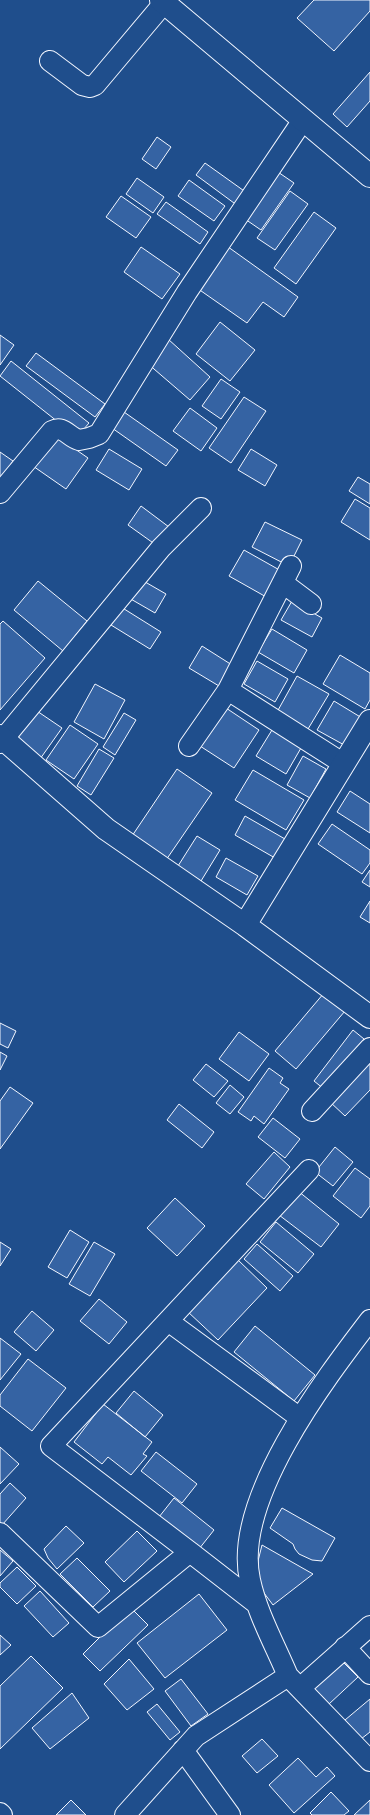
<svg xmlns="http://www.w3.org/2000/svg" width="370" height="1815" viewBox="0 0 370 1815" font-family="'Roboto Condensed',sans-serif">
<rect width="100%" height="100%" fill="#1f4e8c"/>
<path fill="#3563a3" stroke="#f2f6ff" d="M 314,0 L 370,0 L 370,11 L 334,51 L 297,18 Z
M 370,72 L 370,101 L 347,127 L 333,114 Z
M 157,137 L 171,147 L 156,169 L 142,159 Z
M 205,163 L 247,193 L 238,206 L 196,175 Z
M 275,170 L 294,183 L 261,230 L 242,217 Z
M 137,178 L 164,197 L 153,213 L 126,194 Z
M 189,180 L 225,206 L 214,221 L 178,196 Z
M 290,191 L 308,204 L 275,250 L 257,238 Z
M 121,196 L 151,217 L 136,238 L 106,217 Z
M 166,202 L 208,232 L 200,244 L 157,214 Z
M 314,212 L 336,228 L 296,284 L 274,268 Z
M 224,244 L 298,297 L 284,317 L 263,302 L 247,323 L 194,286 Z
M 141,247 L 180,274 L 162,299 L 124,272 Z
M 220,322 L 255,350 L 230,381 L 196,354 Z
M 0,335 L 14,345 L 0,365 Z
M 168,339 L 210,377 L 190,400 L 147,363 Z
M 36,353 L 105,404 L 95,417 L 26,366 Z
M 11,361 L 89,423 L 77,437 L 0,376 Z
M 221,379 L 240,392 L 221,419 L 202,406 Z
M 244,397 L 266,411 L 231,463 L 209,448 Z
M 190,408 L 217,428 L 201,451 L 173,431 Z
M 124,412 L 178,450 L 166,466 L 112,428 Z
M 52,433 L 88,458 L 66,489 L 30,464 Z
M 109,449 L 142,469 L 129,490 L 96,470 Z
M 251,449 L 277,465 L 265,486 L 238,470 Z
M 0,452 L 13,461 L 0,480 Z
M 358,477 L 370,484 L 370,504 L 349,491 Z
M 355,499 L 370,508 L 370,540 L 341,522 Z
M 141,506 L 169,527 L 156,545 L 128,525 Z
M 265,522 L 302,540 L 289,566 L 252,547 Z
M 244,550 L 283,572 L 268,598 L 229,576 Z
M 140,579 L 166,594 L 155,613 L 129,598 Z
M 38,581 L 87,621 L 63,651 L 14,610 Z
M 292,601 L 322,618 L 312,637 L 281,620 Z
M 121,607 L 161,632 L 150,649 L 111,625 Z
M 3,621 L 45,658 L 0,710 L 0,624 Z
M 272,629 L 307,650 L 294,673 L 258,652 Z
M 202,646 L 232,665 L 219,686 L 189,668 Z
M 340,655 L 370,673 L 370,700 L 365,709 L 323,684 Z
M 257,661 L 288,679 L 275,702 L 244,684 Z
M 297,676 L 329,694 L 308,729 L 277,712 Z
M 95,684 L 125,700 L 104,739 L 74,722 Z
M 334,701 L 362,718 L 346,746 L 317,730 Z
M 226,708 L 259,730 L 234,768 L 200,746 Z
M 34,709 L 62,728 L 40,759 L 12,740 Z
M 124,713 L 136,720 L 115,755 L 103,747 Z
M 70,725 L 98,744 L 74,779 L 46,760 Z
M 272,730 L 301,748 L 286,774 L 256,756 Z
M 99,749 L 114,758 L 91,795 L 77,786 Z
M 303,756 L 326,769 L 310,798 L 287,785 Z
M 177,769 L 212,793 L 164,863 L 130,839 Z
M 253,770 L 304,800 L 286,830 L 235,800 Z
M 350,791 L 370,804 L 370,833 L 337,812 Z
M 245,816 L 285,839 L 275,858 L 235,835 Z
M 332,824 L 370,850 L 370,863 L 362,874 L 318,844 Z
M 197,836 L 220,850 L 201,881 L 178,866 Z
M 226,858 L 258,876 L 247,895 L 216,877 Z
M 370,870 L 370,887 L 362,882 Z
M 370,901 L 370,923 L 360,917 Z
M 324,993 L 345,1011 L 296,1069 L 275,1051 Z
M 0,1023 L 16,1031 L 8,1048 L 0,1044 Z
M 353,1030 L 364,1039 L 324,1089 L 314,1081 Z
M 239,1032 L 269,1054 L 249,1081 L 219,1059 Z
M 0,1052 L 7,1056 L 0,1070 Z
M 370,1057 L 370,1090 L 345,1116 L 329,1101 Z
M 206,1064 L 228,1081 L 214,1097 L 193,1080 Z
M 269,1068 L 283,1078 L 280,1083 L 289,1089 L 264,1124 L 254,1116 L 251,1121 L 238,1112 Z
M 230,1085 L 244,1097 L 230,1114 L 216,1103 Z
M 10,1087 L 33,1103 L 0,1149 L 0,1101 Z
M 179,1104 L 214,1132 L 202,1148 L 167,1120 Z
M 273,1118 L 300,1139 L 285,1158 L 258,1137 Z
M 335,1147 L 353,1162 L 333,1186 L 315,1172 Z
M 274,1152 L 290,1167 L 264,1199 L 246,1184 Z
M 355,1168 L 370,1179 L 370,1206 L 361,1218 L 333,1196 Z
M 298,1191 L 339,1224 L 321,1247 L 279,1215 Z
M 175,1198 L 205,1226 L 177,1256 L 147,1228 Z
M 276,1222 L 314,1254 L 298,1273 L 260,1242 Z
M 70,1230 L 89,1242 L 67,1278 L 48,1267 Z
M 0,1242 L 11,1249 L 0,1266 Z
M 94,1242 L 115,1254 L 90,1296 L 69,1284 Z
M 257,1244 L 293,1276 L 280,1291 L 244,1259 Z
M 237,1259 L 267,1288 L 218,1340 L 187,1311 Z
M 99,1299 L 127,1322 L 109,1344 L 80,1321 Z
M 32,1311 L 54,1330 L 36,1351 L 14,1332 Z
M 255,1326 L 315,1375 L 294,1401 L 234,1352 Z
M 0,1338 L 21,1354 L 0,1380 Z
M 28,1359 L 66,1388 L 32,1431 L 0,1406 L 0,1395 Z
M 134,1391 L 163,1415 L 145,1437 L 116,1413 Z
M 103,1404 L 152,1442 L 143,1454 L 147,1456 L 131,1475 L 108,1457 L 102,1464 L 74,1442 Z
M 0,1447 L 19,1464 L 0,1484 Z
M 156,1452 L 197,1484 L 182,1503 L 141,1471 Z
M 10,1483 L 26,1498 L 2,1525 L 0,1523 L 0,1494 Z
M 174,1498 L 214,1530 L 199,1549 L 159,1517 Z
M 282,1508 L 335,1538 L 322,1561 L 312,1560 L 299,1554 L 295,1549 L 293,1544 L 270,1528 Z
M 66,1526 L 84,1543 L 57,1569 L 48,1558 L 44,1549 Z
M 137,1531 L 157,1551 L 124,1582 L 105,1562 Z
M 262,1545 L 313,1574 L 273,1605 L 264,1593 L 259,1580 L 258,1561 Z
M 0,1550 L 13,1561 L 0,1576 Z
M 77,1558 L 110,1591 L 93,1607 L 60,1574 Z
M 17,1567 L 36,1586 L 17,1604 L 0,1587 L 0,1583 Z
M 40,1591 L 69,1623 L 53,1637 L 24,1606 Z
M 199,1594 L 227,1630 L 165,1678 L 137,1643 Z
M 130,1607 L 148,1625 L 100,1671 L 83,1654 Z
M 0,1635 L 11,1645 L 0,1655 Z
M 31,1656 L 63,1688 L 0,1749 L 0,1686 Z
M 338,1657 L 358,1677 L 329,1704 L 310,1684 Z
M 129,1659 L 154,1689 L 127,1710 L 104,1684 Z
M 181,1679 L 208,1714 L 191,1726 L 165,1691 Z
M 72,1693 L 89,1718 L 50,1749 L 32,1728 Z
M 370,1699 L 370,1732 L 361,1739 L 345,1720 Z
M 157,1704 L 180,1732 L 170,1740 L 147,1712 Z
M 262,1739 L 278,1756 L 257,1773 L 242,1756 Z
M 298,1758 L 316,1777 L 327,1767 L 335,1776 L 294,1813 L 269,1785 Z
M 331,1792 L 349,1811 L 344,1815 L 312,1815 L 310,1813 Z
M 71,1800 L 86,1815 L 56,1815 Z
M 370,1800 L 370,1815 L 354,1815 Z"/>
<g fill="none" stroke-linecap="round" stroke-linejoin="round">
<g stroke="#f2f6ff" stroke-width="22">
<path id="minor" d="M 50,61 L 82,85 L 90,87 L 95,85 L 164,3
M 0,493 L 52,431 C 64,425 68,437 79,440 L 89,438 L 99,434 L 187,292 L 303,120
M 283,583 L 311,604
M 228,690 L 344,764
M 0,743 L 161,548 L 201,508
M 189,746 L 228,690 L 291,566
M 312,1111 L 370,1048
M 168,1321 L 300,1418
M 0,1533 L 98,1627 L 190,1552 L 257,1604
M 190,1552 L 51,1446 L 309,1170
M 345,1647 L 370,1674
M 288,1676 C 275,1645 257,1613 250,1580 C 232,1501 324,1380 370,1320
M 300,1688 L 370,1626
M 183,1750 L 230,1815
M 0,1813 L 2,1815
M 125,1815 L 196,1736 L 288,1676 L 370,1761"/>
</g>
<g stroke="#f2f6ff" stroke-width="24">
<path id="tertiary" d="M 161,0 L 370,176
M 0,736 L 106,829 L 245,925 L 370,1017
M 245,925 L 370,721"/>
</g>
<use href="#minor" stroke="#1f4e8c" stroke-width="20"/>
<use href="#tertiary" stroke="#1f4e8c" stroke-width="22"/>
</g>
</svg>
